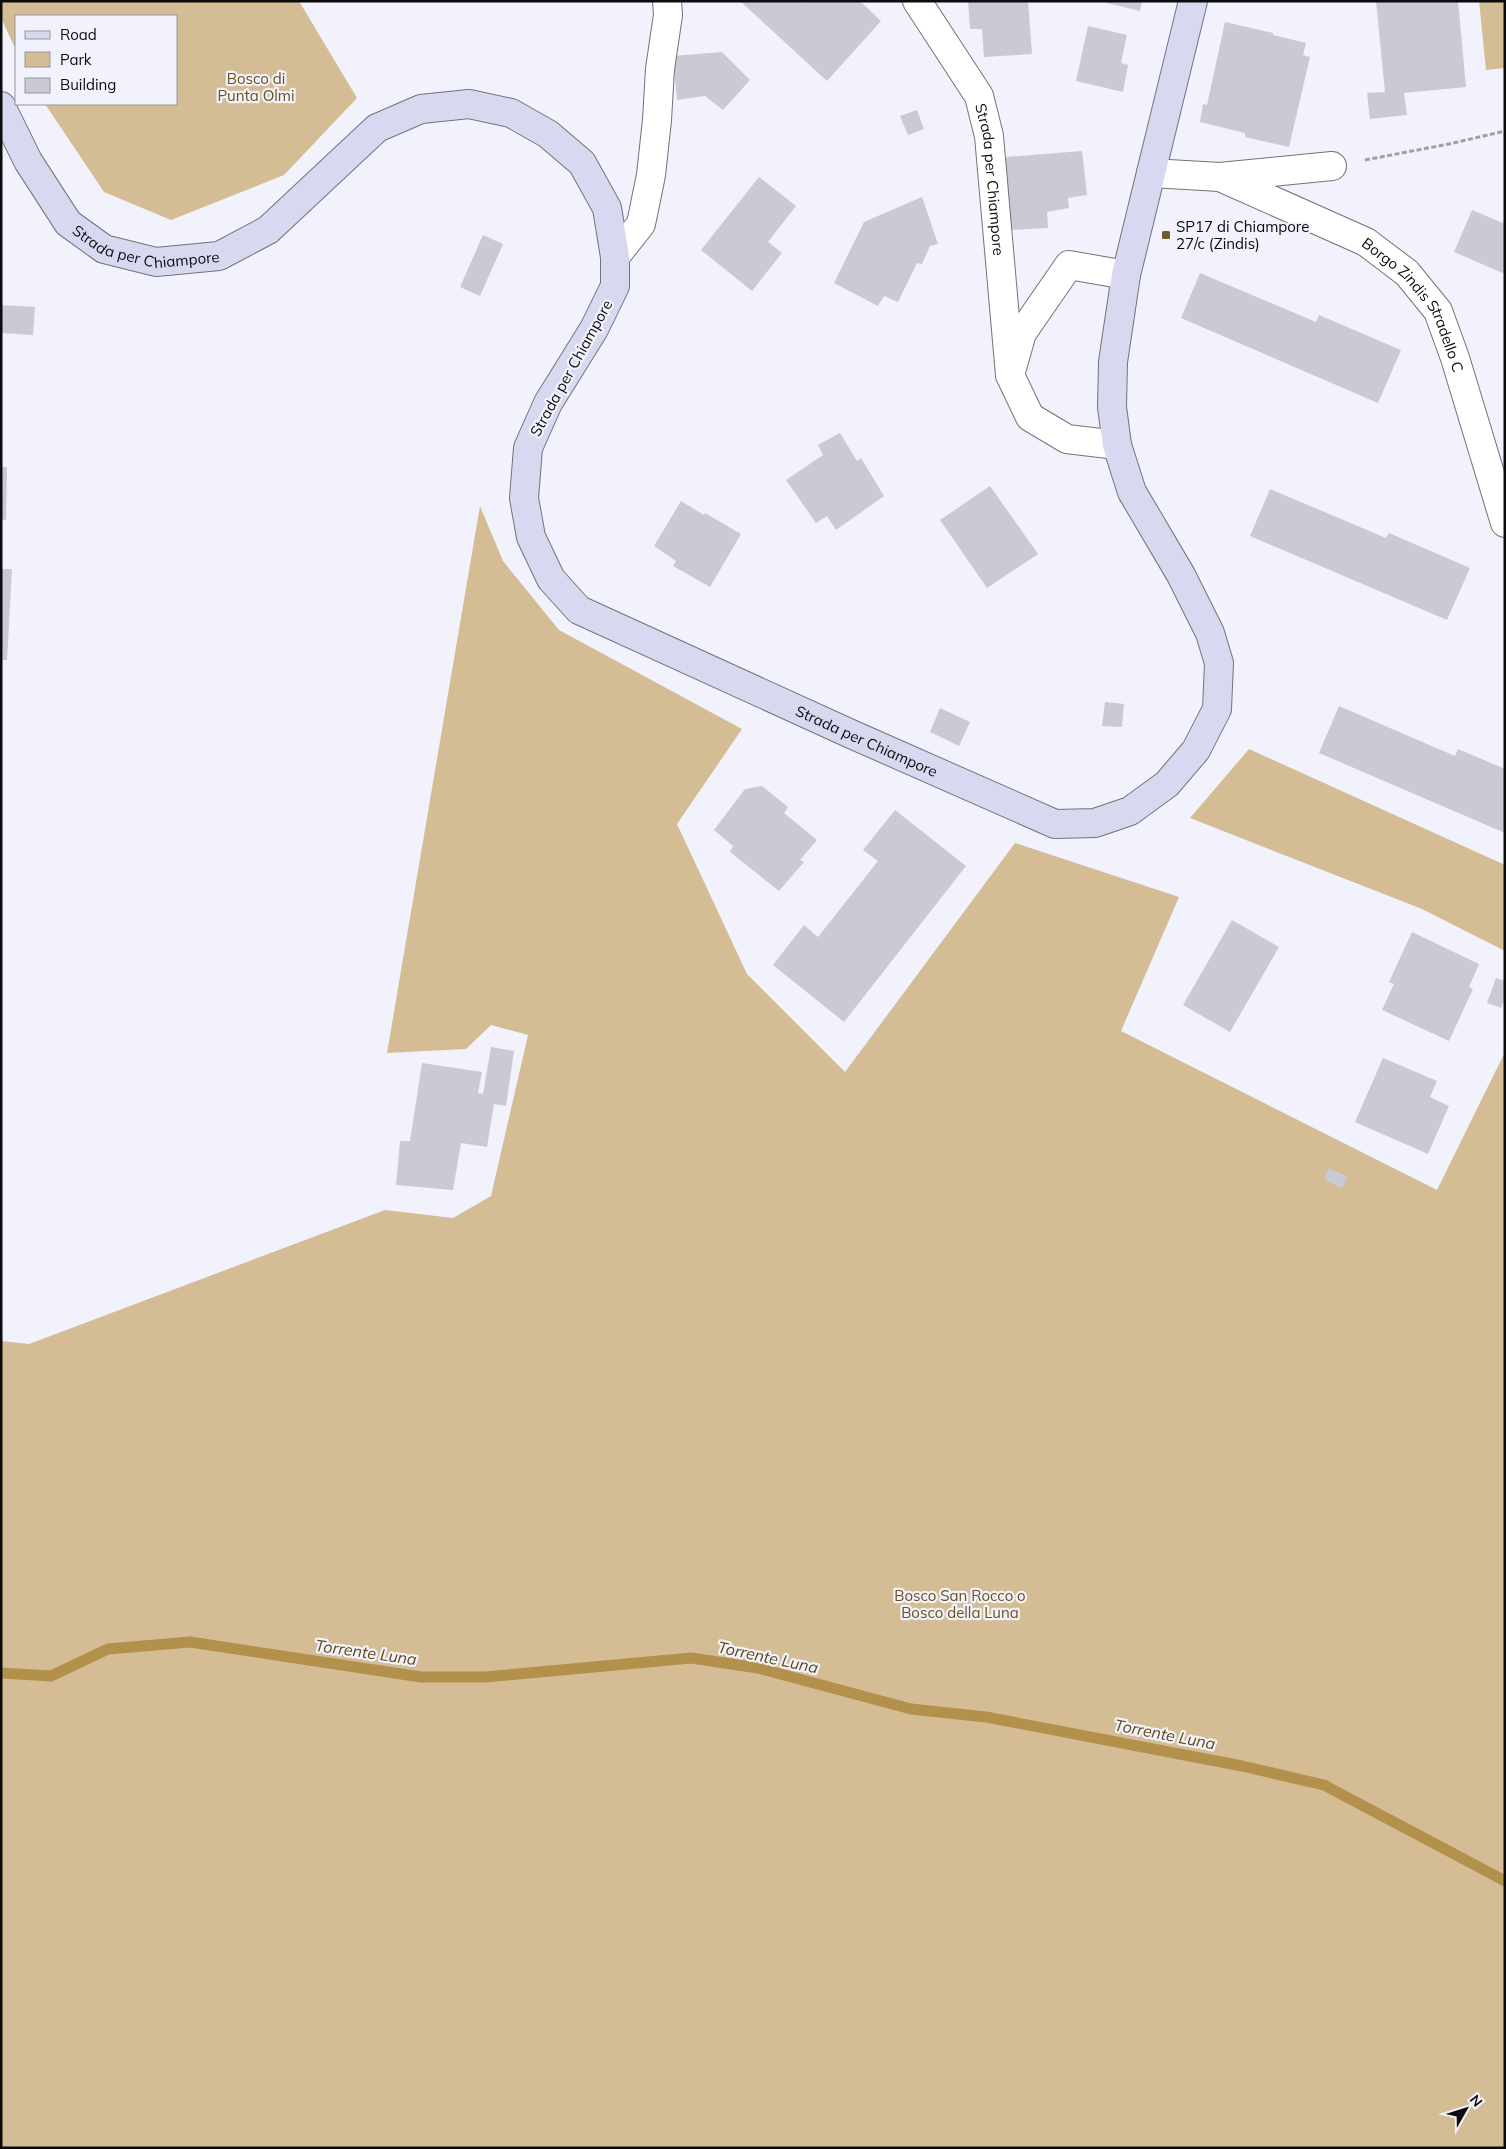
<svg xmlns="http://www.w3.org/2000/svg" width="1506" height="2149" viewBox="0 0 1506 2149" font-family="Mulish,sans-serif">
<rect width="100%" height="100%" fill="#f1f2fb"/>
<path fill="#d4bd95" d="M 1,1 L 299,1 L 357,98 L 284,175 L 171,220 L 104,192 L 45,104 L 176,104 L 176,16 L 16,16 L 16,50 L 1,18 Z
M 1479,1 L 1505,1 L 1505,68 L 1486,70 Z
M 480,506 L 503,561 L 559,630 L 742,729 L 677,824 L 747,974 L 845,1072 L 1015,843 L 1179,897 L 1121,1031 L 1437,1190 L 1505,1052 L 1505,2148 L 1,2148 L 1,1341 L 29,1344 L 385,1210 L 453,1218 L 491,1196 L 528,1035 L 491,1025 L 466,1049 L 387,1053 Z
M 1249,749 L 1505,865 L 1505,951 L 1422,909 L 1190,818 Z"/>
<g fill="none" stroke-linecap="round" stroke-linejoin="round">
<path stroke="#b4904d" stroke-width="11" d="M 1,1673 L 51,1676 L 108,1649 L 190,1642 L 421,1677 L 485,1677 L 691,1658 L 758,1668 L 911,1709 L 986,1717 L 1242,1766 L 1324,1785 L 1505,1881"/>
</g>
<path fill="#c9cad3" d="M 740,1 L 804,1 L 807,3 L 809,1 L 860,1 L 881,21 L 827,81 Z
M 968,1 L 1028,1 L 1032,54 L 984,57 L 982,29 L 970,29 Z
M 1099,1 L 1142,1 L 1140,11 Z
M 1376,1 L 1458,1 L 1466,87 L 1404,93 L 1407,115 L 1370,119 L 1367,93 L 1385,92 Z
M 1225,22 L 1273,33 L 1273,35 L 1306,43 L 1303,55 L 1310,57 L 1289,147 L 1245,137 L 1245,133 L 1200,122 L 1203,104 L 1207,105 Z
M 1088,26 L 1127,35 L 1121,63 L 1128,65 L 1123,92 L 1076,81 Z
M 722,52 L 750,80 L 723,110 L 705,96 L 677,100 L 673,56 Z
M 917,110 L 924,129 L 908,135 L 900,116 Z
M 1082,151 L 1087,195 L 1068,198 L 1069,208 L 1047,212 L 1048,228 L 1009,230 L 1005,157 Z
M 759,177 L 796,206 L 768,242 L 782,253 L 752,291 L 701,250 Z
M 922,197 L 938,244 L 930,246 L 922,264 L 917,263 L 898,302 L 884,296 L 878,306 L 834,283 L 864,222 Z
M 1472,210 L 1503,223 L 1505,218 L 1505,274 L 1454,252 Z
M 483,235 L 503,244 L 480,296 L 460,287 Z
M 1200,273 L 1316,322 L 1319,315 L 1401,350 L 1378,403 L 1181,318 Z
M 1,305 L 35,307 L 33,335 L 1,333 Z
M 840,433 L 857,461 L 861,458 L 884,496 L 836,530 L 827,516 L 816,523 L 786,480 L 823,455 L 818,445 Z
M 1,467 L 7,467 L 6,520 L 1,519 Z
M 990,486 L 1038,554 L 987,588 L 940,520 Z
M 1270,489 L 1386,538 L 1389,533 L 1470,568 L 1447,620 L 1250,536 Z
M 681,501 L 704,515 L 705,513 L 741,534 L 710,587 L 673,566 L 676,561 L 654,546 Z
M 1,569 L 12,569 L 7,660 L 1,660 Z
M 1105,702 L 1124,704 L 1122,727 L 1102,726 Z
M 1339,706 L 1455,756 L 1458,749 L 1505,769 L 1505,833 L 1319,753 Z
M 940,708 L 970,722 L 959,746 L 930,732 Z
M 762,786 L 788,807 L 784,813 L 817,840 L 800,860 L 804,862 L 779,891 L 730,852 L 733,846 L 714,830 L 745,789 Z
M 895,810 L 966,866 L 844,1022 L 773,965 L 804,925 L 818,937 L 878,861 L 863,850 Z
M 1232,920 L 1279,947 L 1230,1032 L 1183,1005 Z
M 1412,932 L 1479,964 L 1469,987 L 1473,989 L 1449,1041 L 1382,1010 L 1394,984 L 1389,982 Z
M 1496,978 L 1505,981 L 1505,998 L 1501,1008 L 1487,1003 Z
M 491,1047 L 514,1051 L 506,1106 L 494,1104 L 487,1147 L 461,1143 L 453,1190 L 396,1185 L 400,1141 L 410,1141 L 422,1063 L 482,1072 L 478,1093 L 483,1094 Z
M 1383,1058 L 1437,1081 L 1430,1097 L 1449,1106 L 1428,1154 L 1355,1122 Z
M 1329,1168 L 1348,1177 L 1342,1188 L 1324,1179 Z"/>
<g fill="none" stroke-linecap="round" stroke-linejoin="round">
<g stroke="#72737b" stroke-width="30">
<g id="street">
<path id="s1" d="M 917,1 L 979,96 L 989,136 L 1010,375"/>
<path d="M 1151,173 L 1220,177 L 1332,166"/>
<path id="s2" d="M 1220,177 L 1366,242 L 1407,273 L 1438,311 L 1455,358 L 1505,523"/>
<path d="M 615,257 L 641,224 L 651,175 L 657,120 L 660,69 L 668,15 L 667,1"/>
<path d="M 1117,445 L 1067,439 L 1030,417 L 1010,375 L 1022,333 L 1069,265 L 1126,275"/>
</g>
</g>
<g stroke="#72737b" stroke-width="30">
<g id="secondary">
<path id="s3" d="M 1,106 L 28,161 L 68,223 L 104,249 L 156,262 L 219,256 L 268,230 L 377,128 L 421,109 L 469,104 L 511,113 L 548,134 L 582,163 L 607,208 L 615,257 L 615,286 L 594,329 L 548,403 L 528,448 L 524,498 L 531,537 L 551,579 L 579,610 L 851,734 L 1055,824 L 1095,823 L 1130,811 L 1167,784 L 1196,750 L 1217,709 L 1219,663 L 1210,633 L 1181,575 L 1132,492 L 1117,445 L 1112,407 L 1113,362 L 1126,275 L 1193,1"/>
</g>
</g>
<path stroke="#9fa0a7" stroke-width="3" stroke-dasharray="5 2.5" stroke-linecap="butt" d="M 1365,160 L 1449,144 L 1505,131"/>
<use href="#street" stroke="#fff" stroke-width="28"/>
<use href="#secondary" stroke="#d8d9f1" stroke-width="28"/>
</g>
<rect fill="#745b2d" stroke="#f1f2fb" stroke-width="2" x="1161" y="230" width="10" height="10" rx="2.5"/>
<g text-anchor="middle" dominant-baseline="central" stroke-width="4.5" stroke-linejoin="round" paint-order="stroke">
<g font-size="15" fill="#6a501d" stroke="#f1f2fb">
<text x="256" y="78">Bosco di<tspan x="256" dy="17">Punta Olmi</tspan></text>
<text x="960" y="1595">Bosco San Rocco o<tspan x="960" dy="17">Bosco della Luna</tspan></text>
</g>
<g font-size="15" fill="#0c0c0f" stroke="#f1f2fb">
<text stroke="none"><textPath href="#s1" startOffset="198">Strada per Chiampore</textPath></text>
<text stroke="none"><textPath href="#s3" startOffset="220">Strada per Chiampore</textPath></text>
<text stroke="none"><textPath href="#s2" startOffset="241">Borgo Zindis Stradello C</textPath></text>
<text transform="translate(571 368) rotate(-61)">Strada per Chiampore</text>
<text stroke="none"><textPath href="#s3" startOffset="1536">Strada per Chiampore</textPath></text>
</g>
<g font-size="15" fill="#0c0c0f" stroke="#f1f2fb" text-anchor="start">
<text x="1176" y="226">SP17 di Chiampore<tspan x="1176" dy="17">27/c (Zindis)</tspan></text>
</g>
<g font-size="16" font-style="italic" fill="#5f4611" stroke="#f1f2fb">
<text transform="translate(366 1652) rotate(8)">Torrente Luna</text>
<text transform="translate(768 1657) rotate(12)">Torrente Luna</text>
<text transform="translate(1165 1734) rotate(11)">Torrente Luna</text>
</g>
</g>
<rect width="1506" height="2149" fill="none" stroke="#0c0c0f" stroke-width="5"/>
<rect x="15" y="15" width="162" height="90" fill="#f1f2fb" stroke="#95969d"/>
<rect x="25" y="31" width="25" height="8" fill="#d8d9f1" stroke="#95969d"/>
<text x="60" y="40" font-size="15" fill="#0c0c0f">Road</text>
<rect x="25" y="52" width="25" height="15" fill="#d4bd95" stroke="#95969d"/>
<text x="60" y="65" font-size="15" fill="#0c0c0f">Park</text>
<rect x="25" y="78" width="25" height="15" fill="#c9cad3" stroke="#95969d"/>
<text x="60" y="90" font-size="15" fill="#0c0c0f">Building</text>
<g transform="translate(1466 2109) rotate(51)" stroke="#f1f2fb" stroke-width="4" paint-order="stroke">
<path d="M0-4L9 19L0 12L-9 19Z" fill="#0c0c0f"/>
<text y="-8" font-size="14" font-weight="bold" text-anchor="middle" fill="#0c0c0f">N</text>
</g>
</svg>
